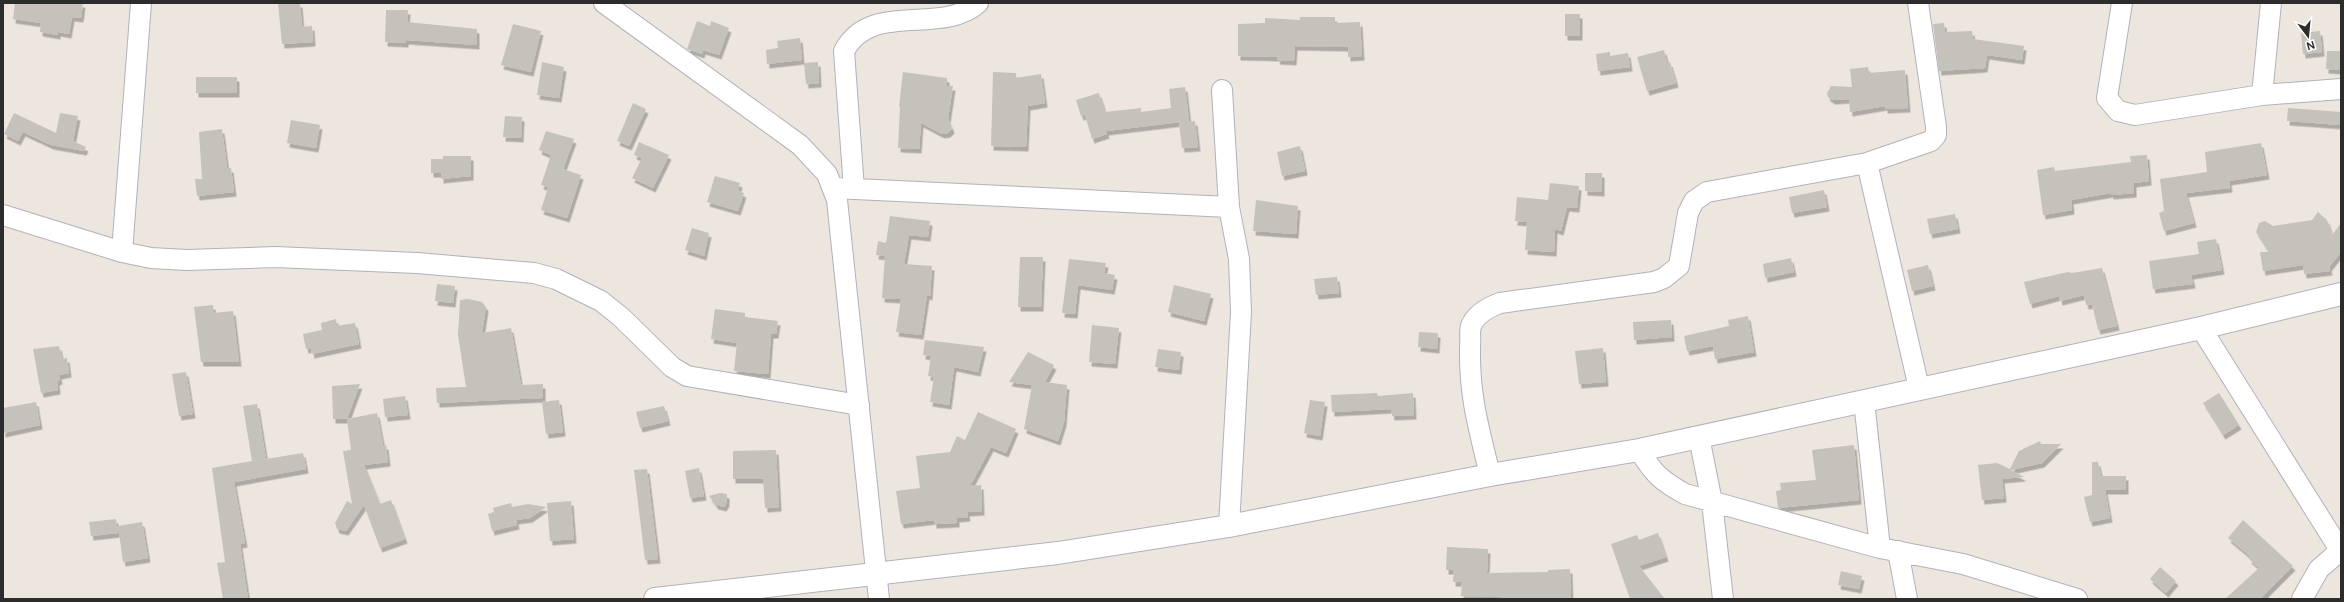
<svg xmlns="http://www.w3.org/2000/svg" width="2344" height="602" viewBox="0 0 2344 602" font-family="'DM Sans',sans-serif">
<defs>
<filter id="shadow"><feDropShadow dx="2.5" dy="4.5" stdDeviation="0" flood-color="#0004"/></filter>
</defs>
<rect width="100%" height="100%" fill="#ece6df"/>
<path fill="#c5c1bb" filter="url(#shadow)" d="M 15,3 L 83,3 L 81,18 L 72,17 L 69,34 L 58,32 L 58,35 L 40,32 L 41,23 L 13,19 Z
M 278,3 L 300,3 L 302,27 L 312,26 L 313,42 L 282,44 Z
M 386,10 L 408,10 L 407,22 L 477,29 L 477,45 L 406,40 L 406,43 L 385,42 Z
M 1565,14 L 1580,14 L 1580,36 L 1565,36 Z
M 1300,17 L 1335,17 L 1335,23 L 1360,22 L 1362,56 L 1348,57 L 1348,47 L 1295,46 L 1294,61 L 1277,60 L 1278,57 L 1238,56 L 1238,24 L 1265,23 L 1265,18 L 1300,20 Z
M 697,21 L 710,26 L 711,21 L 729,28 L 719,55 L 703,50 L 702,54 L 687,49 Z
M 1944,23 L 1945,32 L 1972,31 L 1973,39 L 2024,46 L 2022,60 L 1987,55 L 1985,68 L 1939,71 L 1933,24 Z
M 513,24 L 541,31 L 531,72 L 501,65 Z
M 2320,31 L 2322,52 L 2303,54 L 2301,33 Z
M 800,38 L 802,60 L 767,64 L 766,50 L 778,48 L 777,41 Z
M 1664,50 L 1667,63 L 1670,62 L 1676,83 L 1647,91 L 1637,57 Z
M 2327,51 L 2341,51 L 2341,70 L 2326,69 Z
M 1610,52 L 1610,56 L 1628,53 L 1630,67 L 1598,71 L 1596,54 Z
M 542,62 L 564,67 L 559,98 L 537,95 Z
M 818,62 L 819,83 L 806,84 L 804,63 Z
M 1868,67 L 1869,73 L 1905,70 L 1908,108 L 1885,109 L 1885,106 L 1850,112 L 1849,99 L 1833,100 L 1828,97 L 1827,93 L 1831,86 L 1852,87 L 1850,69 Z
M 903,72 L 947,78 L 947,86 L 953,86 L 948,119 L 952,129 L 948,133 L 942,134 L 921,123 L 919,149 L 898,148 L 900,107 L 899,107 Z
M 993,72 L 1016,73 L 1016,78 L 1041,74 L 1045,103 L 1028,106 L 1026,147 L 991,146 Z
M 196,77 L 237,77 L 237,93 L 196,93 Z
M 1185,87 L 1189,121 L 1106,131 L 1107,134 L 1092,139 L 1085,115 L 1081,116 L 1076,100 L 1099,93 L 1105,112 L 1141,108 L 1141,112 L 1171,108 L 1169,89 Z
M 633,103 L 646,109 L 629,146 L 617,141 Z
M 2288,108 L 2341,112 L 2341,125 L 2287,121 Z
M 14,113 L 56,133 L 60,113 L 78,116 L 73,141 L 86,147 L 84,151 L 51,145 L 23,132 L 18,141 L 4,134 Z
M 505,116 L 522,117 L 521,138 L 503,137 Z
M 291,120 L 320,125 L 316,148 L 287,143 Z
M 1195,121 L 1198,147 L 1182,148 L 1179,123 Z
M 222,129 L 227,168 L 231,168 L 234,192 L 197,196 L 195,179 L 202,179 L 199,132 Z
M 546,131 L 574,139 L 563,169 L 581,175 L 567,218 L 541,210 L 548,187 L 541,185 L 551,155 L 539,150 Z
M 639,142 L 669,155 L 653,188 L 632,178 L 642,158 L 634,155 Z
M 2261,143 L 2267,175 L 2229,181 L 2230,188 L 2186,193 L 2194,223 L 2164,231 L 2159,213 L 2164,211 L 2160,179 L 2207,172 L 2205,152 Z
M 1300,146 L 1305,171 L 1282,176 L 1277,152 Z
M 2147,155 L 2149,181 L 2134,183 L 2134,193 L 2111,195 L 2111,193 L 2071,200 L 2072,210 L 2043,215 L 2037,170 L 2054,167 L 2055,171 L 2131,162 L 2130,156 Z
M 443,156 L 471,156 L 471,176 L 441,179 L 441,173 L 431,173 L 431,159 L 443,159 Z
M 1585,173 L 1602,173 L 1602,192 L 1585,191 Z
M 715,176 L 740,183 L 738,191 L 744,193 L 738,211 L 707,202 Z
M 1550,183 L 1579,186 L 1577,208 L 1567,207 L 1561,231 L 1555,229 L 1554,252 L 1525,250 L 1527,222 L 1515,221 L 1517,197 L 1548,200 Z
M 1824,190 L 1827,207 L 1792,213 L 1789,197 Z
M 1256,200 L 1298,206 L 1296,234 L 1253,231 Z
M 2318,212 L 2327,220 L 2332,235 L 2341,223 L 2341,252 L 2329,267 L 2330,271 L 2304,274 L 2303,265 L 2263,271 L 2260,252 L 2269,252 L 2256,232 L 2259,223 L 2265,221 L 2273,226 L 2312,220 Z
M 1955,214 L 1958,229 L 1930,234 L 1927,219 Z
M 890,216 L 930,221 L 928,237 L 909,235 L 904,264 L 932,266 L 930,296 L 927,295 L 921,335 L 896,332 L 901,299 L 882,298 L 885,256 L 876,255 L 878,241 L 886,243 Z
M 692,228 L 709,233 L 704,256 L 685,250 Z
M 2216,239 L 2222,270 L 2191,275 L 2193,284 L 2153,289 L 2149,261 L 2199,254 L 2197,242 Z
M 1020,257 L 1043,257 L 1041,307 L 1018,307 Z
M 1791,258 L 1794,272 L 1765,278 L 1763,264 Z
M 1069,259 L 1106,263 L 1104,273 L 1115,275 L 1112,290 L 1078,285 L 1075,314 L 1062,313 Z
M 1928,265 L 1933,286 L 1912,291 L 1907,270 Z
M 2102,268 L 2117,326 L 2098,330 L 2092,304 L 2086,305 L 2084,295 L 2060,301 L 2059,296 L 2030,304 L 2024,282 L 2068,272 L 2072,273 Z
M 1337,277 L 1339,293 L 1316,295 L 1314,279 Z
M 437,284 L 455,286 L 453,303 L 435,301 Z
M 1174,285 L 1211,294 L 1204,321 L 1168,312 Z
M 468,299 L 482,302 L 486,307 L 482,333 L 511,328 L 521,385 L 543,384 L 543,398 L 437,403 L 436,388 L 466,387 L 458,335 L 460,300 Z
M 213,305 L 214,313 L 233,311 L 239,362 L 201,362 L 194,307 Z
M 715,309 L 745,313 L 745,317 L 778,321 L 776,334 L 771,334 L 768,374 L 734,371 L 737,343 L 711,339 Z
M 1748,316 L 1754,352 L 1715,359 L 1713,346 L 1687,351 L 1684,336 L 1729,326 L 1728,320 Z
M 336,319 L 337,326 L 355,323 L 359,344 L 312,354 L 311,348 L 306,349 L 303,334 L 322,330 L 321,323 Z
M 1671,320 L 1672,337 L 1634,340 L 1633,322 Z
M 1092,325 L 1119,328 L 1115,364 L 1089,362 Z
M 1419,332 L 1438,333 L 1437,349 L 1418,347 Z
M 925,340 L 984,347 L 978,372 L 954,367 L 949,405 L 930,402 L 934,377 L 928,376 L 931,356 L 923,355 Z
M 59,346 L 62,359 L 67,358 L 69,373 L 59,375 L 60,380 L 57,381 L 58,390 L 41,393 L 33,349 Z
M 1603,348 L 1606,382 L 1579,384 L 1575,351 Z
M 1158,349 L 1181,352 L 1179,370 L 1155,367 Z
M 1028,352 L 1054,365 L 1045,382 L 1067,385 L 1064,422 L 1058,441 L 1024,429 L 1032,385 L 1009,382 Z
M 186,372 L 193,414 L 179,416 L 172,374 Z
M 360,384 L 347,419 L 377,413 L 383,445 L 386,445 L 388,462 L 364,465 L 380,504 L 391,500 L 405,539 L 380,548 L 364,505 L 346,531 L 337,529 L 335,523 L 347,501 L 352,504 L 343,451 L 351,450 L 347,419 L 333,419 L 332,386 Z
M 1377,393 L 1378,396 L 1413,393 L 1414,415 L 1392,416 L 1391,409 L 1332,412 L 1331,395 Z
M 2219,393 L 2239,425 L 2223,435 L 2203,403 Z
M 405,396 L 408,415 L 385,417 L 383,399 Z
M 559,400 L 563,432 L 546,434 L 542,402 Z
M 1310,400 L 1325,402 L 1320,436 L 1304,433 Z
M 36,402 L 40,425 L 3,433 L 3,408 Z
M 257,404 L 266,459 L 303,453 L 306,469 L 234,482 L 245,543 L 240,544 L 248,599 L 223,599 L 217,563 L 225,562 L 212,468 L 252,461 L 243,406 Z
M 664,406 L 668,421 L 640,428 L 636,412 Z
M 978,412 L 1016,429 L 1006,453 L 991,447 L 970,486 L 981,485 L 982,511 L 967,512 L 968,517 L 957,518 L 957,523 L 934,524 L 934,520 L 901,524 L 896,491 L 920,488 L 916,456 L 950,452 L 957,436 L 965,440 Z
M 2040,441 L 2041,444 L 2061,444 L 2042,463 L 2011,470 L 2024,477 L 2002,479 L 2004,498 L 1982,500 L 1978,465 L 1997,463 L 2010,469 L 2019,451 Z
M 1854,445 L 1859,500 L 1778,508 L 1776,491 L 1781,490 L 1780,483 L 1816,480 L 1812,450 Z
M 776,450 L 779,507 L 765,508 L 763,479 L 733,479 L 733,451 Z
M 2092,462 L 2098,462 L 2101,476 L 2126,476 L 2126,490 L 2105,490 L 2110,518 L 2090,522 L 2084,497 L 2092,495 Z
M 699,468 L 704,496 L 690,498 L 685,471 Z
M 647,469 L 658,559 L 645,560 L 634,470 Z
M 720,493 L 727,494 L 727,502 L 724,507 L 716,505 L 709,496 Z
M 571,501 L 574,539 L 550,541 L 547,503 Z
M 511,503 L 512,507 L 528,504 L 546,507 L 530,518 L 516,520 L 517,525 L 492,531 L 488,514 L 494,512 L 493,508 Z
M 116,519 L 118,533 L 91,536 L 89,522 Z
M 2243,520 L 2293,566 L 2260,599 L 2225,599 L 2259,568 L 2249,559 L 2251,557 L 2228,538 Z
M 142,522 L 148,558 L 123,562 L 118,526 Z
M 1658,533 L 1666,557 L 1639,566 L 1665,599 L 1630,599 L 1611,544 L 1637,535 L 1639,540 Z
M 1447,547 L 1488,549 L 1487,573 L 1548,572 L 1548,570 L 1570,569 L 1571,599 L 1461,596 L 1462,582 L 1453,582 L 1454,570 L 1446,570 Z
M 2160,567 L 2176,581 L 2166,593 L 2150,579 Z
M 1841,571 L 1862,576 L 1859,589 L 1838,585 Z"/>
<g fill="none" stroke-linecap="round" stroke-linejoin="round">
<g stroke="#b0b2bb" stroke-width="22">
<path id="street" d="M 604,3 L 800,145 L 827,174 L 837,200 L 879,599
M 2122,3 L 2107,98 L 2118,111 L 2135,115 L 2262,95 L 2341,89
M 1222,90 L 1229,207 L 1239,259 L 1241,312 L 1229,526
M 2262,95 L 2271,3
M 1867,163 L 1919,388
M 834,188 L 1229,207
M 854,189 L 844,51 C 871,0 941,36 978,3
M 3,215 L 122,252 L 151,258 L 187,260 L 275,257 L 417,263 L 534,273 L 556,279 L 601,301 L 621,317 L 672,367 L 687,376 L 859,405
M 122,252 L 141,3
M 2201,328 L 2340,550
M 1864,401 L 1880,548
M 1699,437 L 1712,502 L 1723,599
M 1639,450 C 1654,474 1660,480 1685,494 L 1880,548 L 1963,564 L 2077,599
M 1490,475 C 1479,429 1469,396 1470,347 C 1471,341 1469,332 1471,326 C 1476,314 1489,307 1500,303 L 1654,282 L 1664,278 L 1679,266 L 1688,213 L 1694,201 L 1707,192 L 1867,163 L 1931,141 L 1936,135 L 1936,127 L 1918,3
M 1898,551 L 1907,599
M 2302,599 L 2319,569 L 2341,550"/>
</g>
<g stroke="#b0b2bb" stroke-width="24">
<path id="secondary" d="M 655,599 L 1058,553 L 1229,526 L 1490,475 L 1639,450 L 2201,328 L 2341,294"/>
</g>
<use href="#street" stroke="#fff" stroke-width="20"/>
<use href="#secondary" stroke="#fff" stroke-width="22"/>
</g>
<rect width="2344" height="602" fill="none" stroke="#2c2c2c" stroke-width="8"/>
<g transform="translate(2308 36) rotate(164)" stroke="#ffffff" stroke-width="3" paint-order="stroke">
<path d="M0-3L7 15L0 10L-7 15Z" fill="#2c2c2c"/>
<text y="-6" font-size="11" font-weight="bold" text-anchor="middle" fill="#2c2c2c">N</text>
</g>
</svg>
